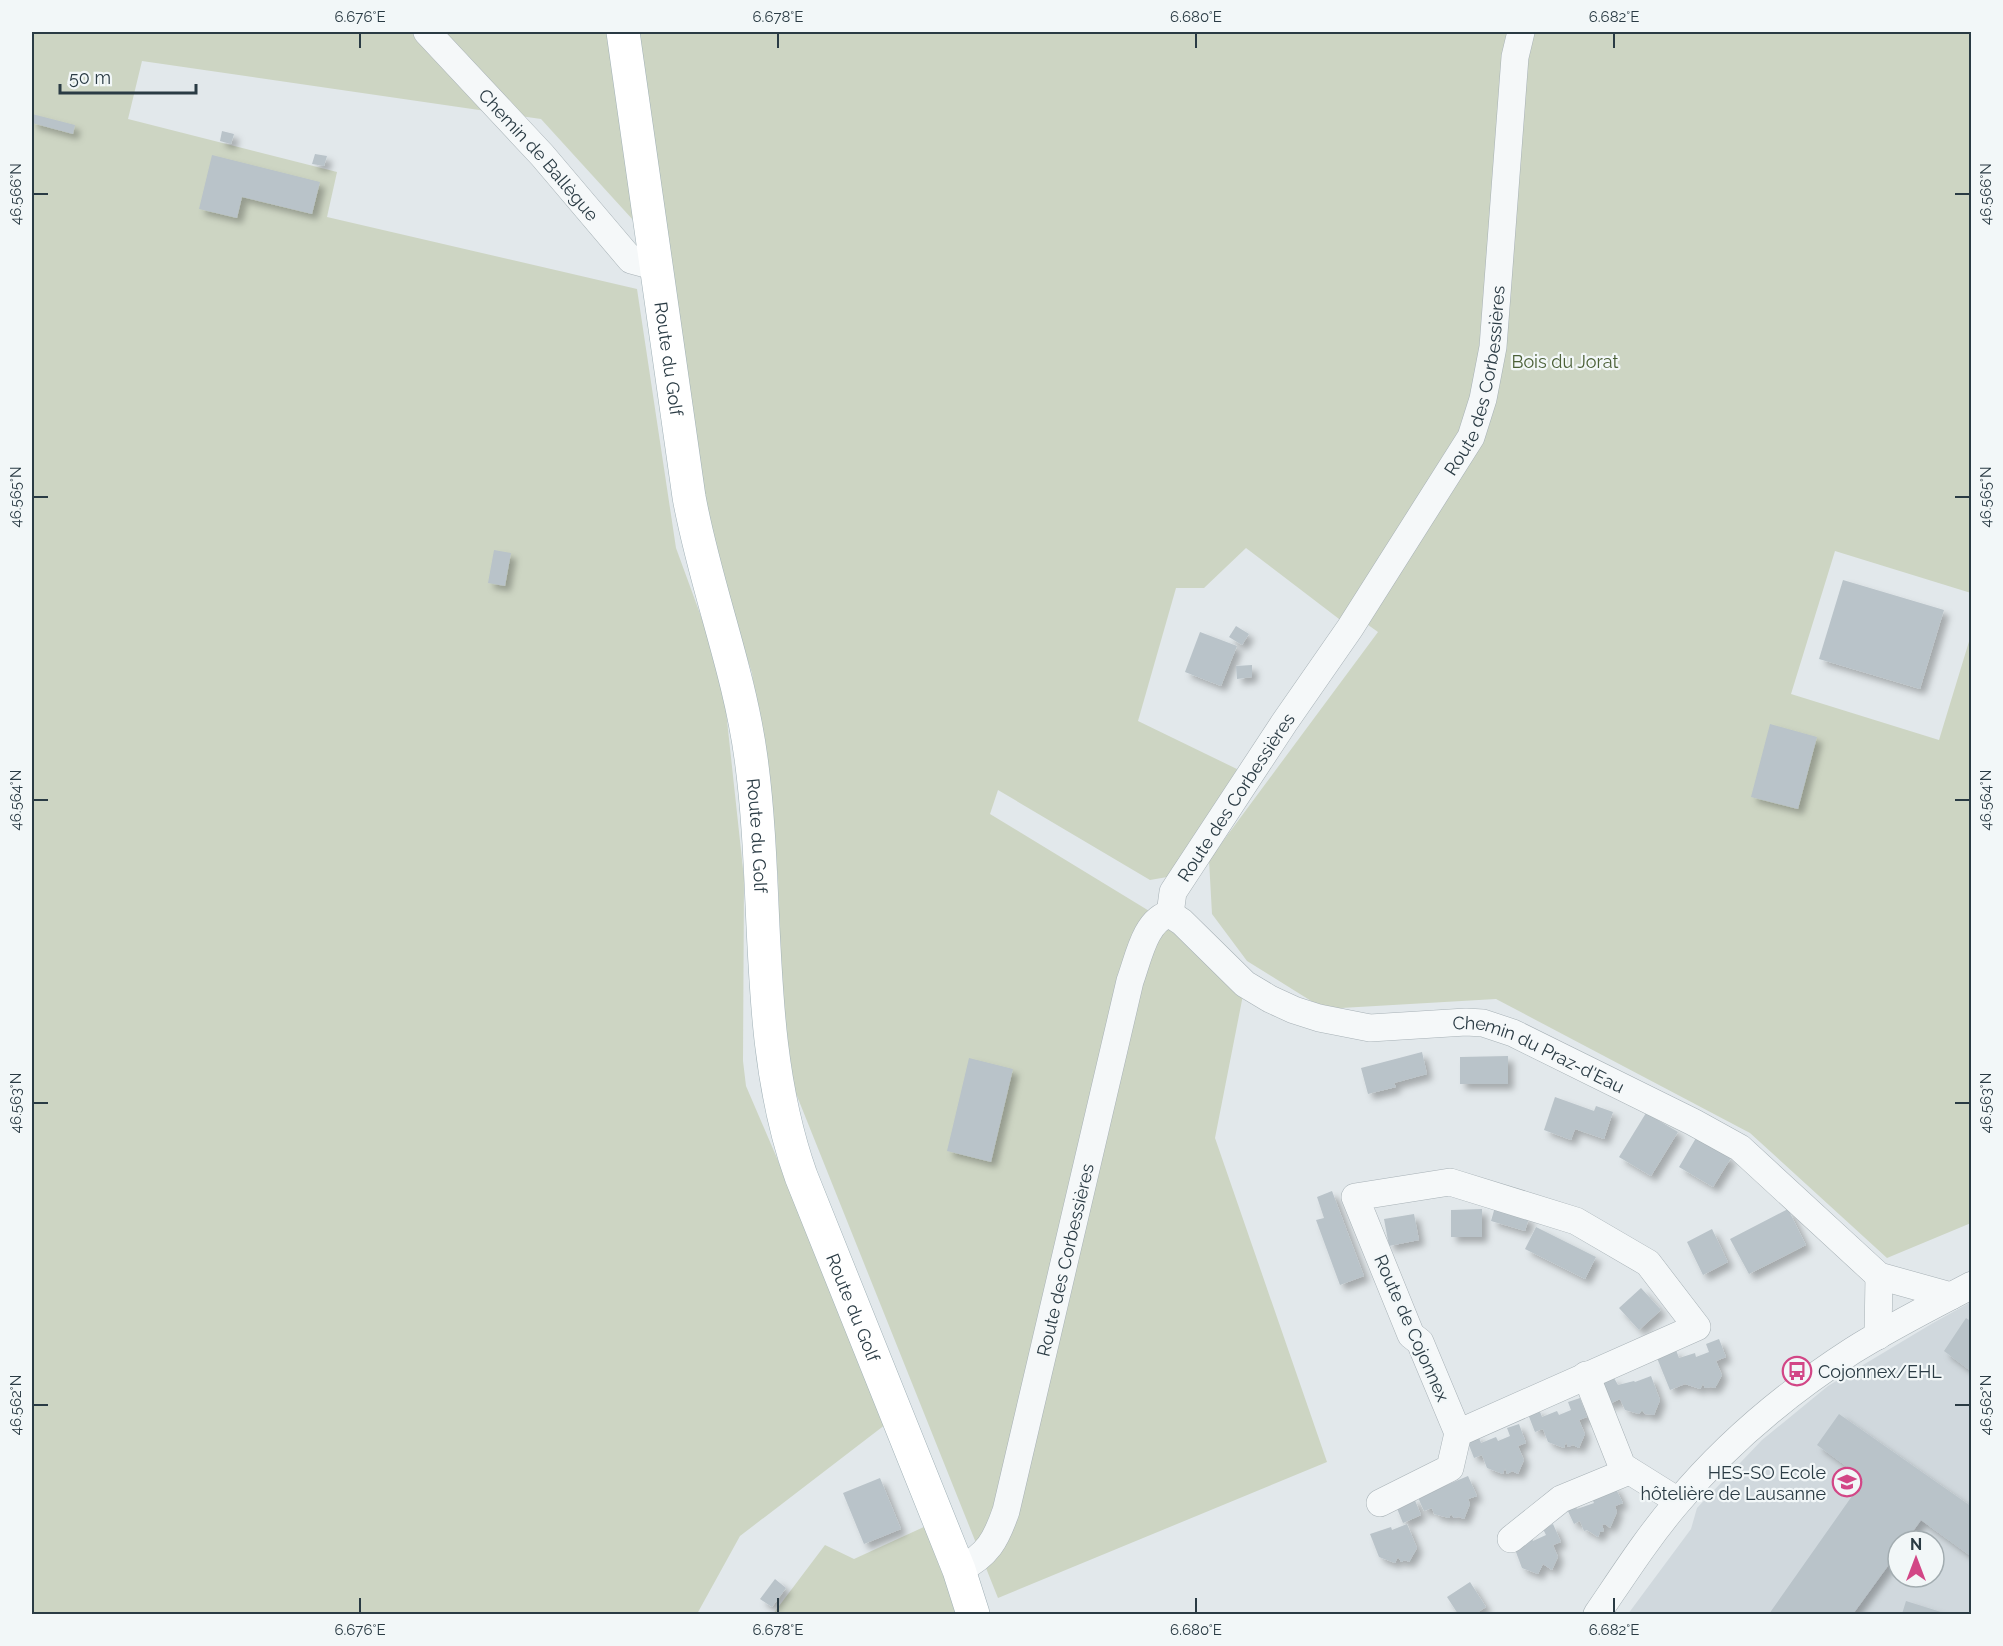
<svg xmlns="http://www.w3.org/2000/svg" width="2003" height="1646" viewBox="0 0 2003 1646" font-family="Raleway,sans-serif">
<defs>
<filter id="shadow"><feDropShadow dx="5.5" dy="5.5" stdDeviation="3" flood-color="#0004"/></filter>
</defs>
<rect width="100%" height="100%" fill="#e2e8eb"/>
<path fill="#d0d8dd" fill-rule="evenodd" d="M 1971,1302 L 1971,1614 L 1628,1614 L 1691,1529 L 1697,1508 L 1762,1440 L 1828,1386 L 1933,1323 ZM 1898,1541 L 1934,1541 L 1934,1577 L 1898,1577 Z"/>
<path fill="#cdd5c3" d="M 32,32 L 1971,32 L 1971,593 L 1835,551 L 1791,694 L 1939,740 L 1971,635 L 1971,1223 L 1887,1258 L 1750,1133 L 1496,999 L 1324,1009 L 1247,961 L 1212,914 L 1209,860 L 1378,632 L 1350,612 L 1343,622 L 1246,548 L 1204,588 L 1176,588 L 1138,721 L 1241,771 L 1173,876 L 1150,880 L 998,790 L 990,814 L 1164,920 L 1243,995 L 1215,1138 L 1327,1462 L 998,1598 L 783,1061 L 778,877 L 752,673 L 708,541 L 664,254 L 541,119 L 142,61 L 128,119 L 337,172 L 327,217 L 637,289 L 676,548 L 722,674 L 744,878 L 743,1061 L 746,1086 L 890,1421 L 740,1536 L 697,1614 L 32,1614 Z
M 926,1526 L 962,1614 L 773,1614 L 825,1545 L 854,1559 Z"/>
<path fill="#b9c3c9" filter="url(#shadow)" d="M 32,114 L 75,125 L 73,134 L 32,123 Z
M 222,131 L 234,134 L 231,144 L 220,141 Z
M 315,154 L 327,156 L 324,166 L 312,164 Z
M 212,155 L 320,182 L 312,214 L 242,197 L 237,218 L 199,209 Z
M 494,550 L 511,553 L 505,586 L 488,583 Z
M 1843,580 L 1944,610 L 1920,689 L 1819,659 Z
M 1236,626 L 1249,634 L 1242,645 L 1229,637 Z
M 1200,632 L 1237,646 L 1221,686 L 1185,672 Z
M 1252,665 L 1252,677 L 1237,679 L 1236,666 Z
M 1770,724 L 1817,737 L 1798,809 L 1751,797 Z
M 1422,1052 L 1427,1074 L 1394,1083 L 1396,1087 L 1368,1094 L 1361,1068 Z
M 1508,1056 L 1508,1084 L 1460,1084 L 1460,1057 Z
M 969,1058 L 1013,1069 L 991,1162 L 947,1151 Z
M 1555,1097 L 1594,1111 L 1596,1106 L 1613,1112 L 1604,1139 L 1575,1129 L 1571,1140 L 1544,1130 Z
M 1646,1113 L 1678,1132 L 1651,1176 L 1619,1157 Z
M 1696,1138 L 1731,1158 L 1713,1187 L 1679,1167 Z
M 1332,1191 L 1364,1276 L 1340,1285 L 1316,1220 L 1324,1218 L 1317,1197 Z
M 1495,1207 L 1529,1218 L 1525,1231 L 1491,1221 Z
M 1482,1209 L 1482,1237 L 1451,1237 L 1451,1210 Z
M 1788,1209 L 1806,1245 L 1749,1274 L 1730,1239 Z
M 1414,1214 L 1419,1240 L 1389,1246 L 1384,1219 Z
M 1536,1227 L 1596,1257 L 1585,1279 L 1525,1249 Z
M 1712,1229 L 1728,1262 L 1703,1275 L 1687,1242 Z
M 1641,1288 L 1661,1310 L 1639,1330 L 1619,1308 Z
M 1966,1318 L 1972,1322 L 1972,1372 L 1944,1351 Z
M 1719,1339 L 1726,1357 L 1716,1361 L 1722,1375 L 1715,1388 L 1711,1387 L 1705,1388 L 1703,1384 L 1700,1389 L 1685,1384 L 1670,1390 L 1657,1358 L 1676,1350 L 1679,1358 L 1695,1353 L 1696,1357 L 1709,1352 L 1706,1344 Z
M 1651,1376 L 1660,1400 L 1654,1415 L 1645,1414 L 1642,1410 L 1639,1414 L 1625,1410 L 1620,1399 L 1607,1405 L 1598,1384 L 1614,1378 L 1618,1385 L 1634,1381 L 1635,1382 Z
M 1580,1398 L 1587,1417 L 1579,1420 L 1585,1434 L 1579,1448 L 1573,1445 L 1568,1447 L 1566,1442 L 1564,1448 L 1548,1442 L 1543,1429 L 1535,1432 L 1528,1414 L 1539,1409 L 1542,1417 L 1557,1411 L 1559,1415 L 1571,1410 L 1568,1402 Z
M 1839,1414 L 1972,1507 L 1972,1557 L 1921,1520 L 1906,1541 L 1898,1541 L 1898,1552 L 1853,1614 L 1769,1614 L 1864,1479 L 1817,1445 Z
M 1519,1424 L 1526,1443 L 1518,1446 L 1524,1460 L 1518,1474 L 1512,1471 L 1507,1474 L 1505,1468 L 1503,1474 L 1487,1468 L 1482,1455 L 1474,1458 L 1467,1440 L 1478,1435 L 1481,1443 L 1496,1437 L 1498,1441 L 1510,1436 L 1507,1428 Z
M 1468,1476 L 1477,1496 L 1468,1499 L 1470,1504 L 1464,1519 L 1459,1517 L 1454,1518 L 1451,1514 L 1449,1518 L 1434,1514 L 1432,1508 L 1424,1511 L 1416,1493 L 1444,1486 Z
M 880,1478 L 901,1529 L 864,1544 L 843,1493 Z
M 1614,1485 L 1623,1503 L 1615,1506 L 1617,1512 L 1610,1528 L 1605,1524 L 1602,1525 L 1604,1531 L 1600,1532 L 1598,1537 L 1587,1530 L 1584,1531 L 1580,1521 L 1574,1524 L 1566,1507 L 1574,1503 L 1577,1509 L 1594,1503 L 1591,1496 Z
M 1414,1498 L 1421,1515 L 1403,1523 L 1396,1506 Z
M 1407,1524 L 1417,1548 L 1409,1562 L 1405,1560 L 1401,1562 L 1398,1557 L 1395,1563 L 1379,1557 L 1370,1534 L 1391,1527 L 1392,1530 Z
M 1553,1524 L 1561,1542 L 1553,1545 L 1558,1557 L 1552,1570 L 1543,1564 L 1538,1574 L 1522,1568 L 1513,1544 L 1531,1536 L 1533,1541 L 1546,1535 L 1543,1529 Z
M 775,1579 L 786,1588 L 772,1607 L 760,1599 Z
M 1470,1582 L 1486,1607 L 1475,1614 L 1470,1612 L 1467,1614 L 1458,1614 L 1447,1597 Z
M 1906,1601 L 1941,1612 L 1940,1614 L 1902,1614 Z"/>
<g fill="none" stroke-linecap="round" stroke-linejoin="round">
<g stroke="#a7b1b6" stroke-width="28">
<g id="minor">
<path id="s1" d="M 427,32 L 542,155 L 631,260 L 657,267"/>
<path id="s2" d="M 1170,914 L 1173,892 L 1284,723 L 1350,628 L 1471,437 L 1483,399 L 1493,347 L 1515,57 L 1521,32"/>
<path id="s3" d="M 1170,914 L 1182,922 L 1245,984 L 1270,999 L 1294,1010 L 1319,1018 L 1370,1028 L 1466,1022 L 1483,1023 L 1513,1033 L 1693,1122 L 1740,1148 L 1879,1276 L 1951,1296"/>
<path d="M 1878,1336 L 1879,1276"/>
<path d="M 1586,1375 L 1622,1466 L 1678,1501"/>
<path d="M 1380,1503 L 1450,1468 L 1458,1433 L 1697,1327 L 1648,1263 L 1576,1221 L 1450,1182 L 1355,1197 L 1411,1335 L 1420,1342 L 1458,1433"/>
<path d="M 1511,1539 L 1561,1499 L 1629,1471"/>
<path id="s4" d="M 959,1570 C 988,1555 996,1540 1006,1511 L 1130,981 C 1138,960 1145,919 1170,914"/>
<path d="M 1597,1614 C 1623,1576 1647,1538 1677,1503 C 1726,1444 1787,1393 1852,1351 C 1890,1327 1932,1306 1972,1285"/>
</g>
</g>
<g stroke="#a1b1b7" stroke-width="34">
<g id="major">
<path id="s5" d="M 623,32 L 689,497 C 705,585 739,669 751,758 C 770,897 753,1042 801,1176 L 959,1570 L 973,1614"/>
</g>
</g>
<use href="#minor" stroke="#f5f8f9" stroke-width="27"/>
<use href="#major" stroke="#fff" stroke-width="33"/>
</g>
<path fill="none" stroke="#2a3b44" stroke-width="2" d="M 360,33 L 360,48M 778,33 L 778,48M 1196,33 L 1196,48M 1614,33 L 1614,48M 33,194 L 48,194M 1955,194 L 1970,194M 33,497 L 48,497M 1955,497 L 1970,497M 33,800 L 48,800M 1955,800 L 1970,800M 33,1103 L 48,1103M 1955,1103 L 1970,1103M 33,1405 L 48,1405M 1955,1405 L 1970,1405M 360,1598 L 360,1613M 778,1598 L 778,1613M 1196,1598 L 1196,1613M 1614,1598 L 1614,1613"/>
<defs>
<g id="bus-ring" transform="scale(1.5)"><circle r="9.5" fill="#f2f7f8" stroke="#d24686" stroke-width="1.5"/><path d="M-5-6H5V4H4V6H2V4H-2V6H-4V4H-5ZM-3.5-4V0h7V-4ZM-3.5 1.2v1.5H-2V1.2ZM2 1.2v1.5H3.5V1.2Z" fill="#d24686"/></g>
<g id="university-ring" transform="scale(1.5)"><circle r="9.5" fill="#f2f7f8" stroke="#d24686" stroke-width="1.5"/><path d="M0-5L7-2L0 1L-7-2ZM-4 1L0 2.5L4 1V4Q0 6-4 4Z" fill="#d24686"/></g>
</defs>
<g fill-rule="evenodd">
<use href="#bus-ring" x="1797" y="1371"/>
<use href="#university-ring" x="1847" y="1482"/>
</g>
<g text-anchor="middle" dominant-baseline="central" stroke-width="4.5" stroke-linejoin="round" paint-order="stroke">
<g font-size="18" fill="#2a3b44" stroke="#f2f7f8">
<text stroke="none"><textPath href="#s1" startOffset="166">Chemin de Ballègue</textPath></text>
<text stroke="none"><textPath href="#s5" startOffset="330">Route du Golf</textPath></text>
<text stroke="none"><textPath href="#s2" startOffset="622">Route des Corbessières</textPath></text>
<text stroke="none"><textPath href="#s2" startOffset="136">Route des Corbessières</textPath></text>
<text stroke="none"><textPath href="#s5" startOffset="816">Route du Golf</textPath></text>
<text stroke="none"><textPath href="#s3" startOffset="412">Chemin du Praz-d'Eau</textPath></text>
<text stroke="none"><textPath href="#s4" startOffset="336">Route des Corbessières</textPath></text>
<text stroke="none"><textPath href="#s5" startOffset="1302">Route du Golf</textPath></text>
<text transform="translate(1412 1328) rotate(66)">Route de Cojonnex</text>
</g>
<g font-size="18" fill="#4b6037" stroke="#f2f7f8">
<text x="1565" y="361">Bois du Jorat</text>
</g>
<g font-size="18" fill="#2a3b44" stroke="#f2f7f8" text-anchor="start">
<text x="1818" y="1371">Cojonnex/EHL</text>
<text x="1826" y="1472" text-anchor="end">HES-SO Ecole<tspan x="1826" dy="21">hôtelière de Lausanne</tspan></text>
</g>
</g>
<rect width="2003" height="1646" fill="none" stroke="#f2f7f8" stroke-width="66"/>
<g transform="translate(1916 1559)"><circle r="28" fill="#f2f7f8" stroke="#a2acb0" stroke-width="1.5"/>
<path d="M0-4.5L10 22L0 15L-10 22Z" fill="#d24686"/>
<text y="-9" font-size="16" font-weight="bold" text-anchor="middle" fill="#2a3b44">N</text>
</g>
<path d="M60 84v9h136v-9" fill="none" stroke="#2a3b44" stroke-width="3"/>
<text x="69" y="84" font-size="18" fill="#2a3b44" stroke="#f2f7f8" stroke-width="4.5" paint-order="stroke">50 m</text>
<rect x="33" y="33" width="1937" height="1580" fill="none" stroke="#2a3b44" stroke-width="2"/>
<g font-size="15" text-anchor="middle" fill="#2a3b44">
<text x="360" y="22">6.676°E</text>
<text x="778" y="22">6.678°E</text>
<text x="1196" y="22">6.680°E</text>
<text x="1614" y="22">6.682°E</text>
<text transform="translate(16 194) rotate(-90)" y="5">46.566°N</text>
<text transform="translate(1986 194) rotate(-90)" y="5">46.566°N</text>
<text transform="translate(16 497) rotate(-90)" y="5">46.565°N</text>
<text transform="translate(1986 497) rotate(-90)" y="5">46.565°N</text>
<text transform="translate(16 800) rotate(-90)" y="5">46.564°N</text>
<text transform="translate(1986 800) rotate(-90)" y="5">46.564°N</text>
<text transform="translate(16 1103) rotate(-90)" y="5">46.563°N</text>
<text transform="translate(1986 1103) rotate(-90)" y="5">46.563°N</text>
<text transform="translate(16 1405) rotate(-90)" y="5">46.562°N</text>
<text transform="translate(1986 1405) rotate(-90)" y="5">46.562°N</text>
<text x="360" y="1635">6.676°E</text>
<text x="778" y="1635">6.678°E</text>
<text x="1196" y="1635">6.680°E</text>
<text x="1614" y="1635">6.682°E</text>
</g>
</svg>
